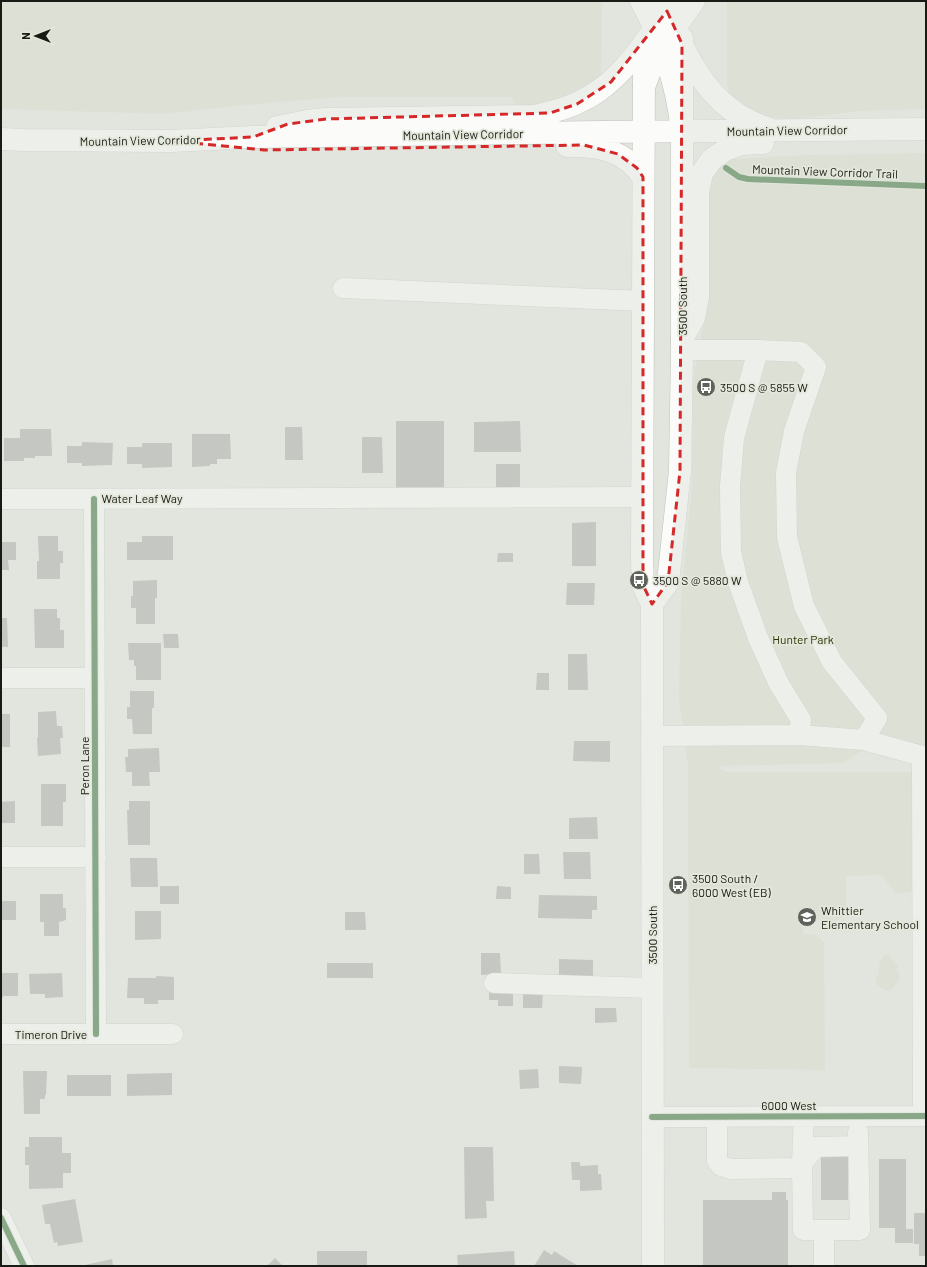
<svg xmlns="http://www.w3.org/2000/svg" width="927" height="1267" viewBox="0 0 927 1267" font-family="Barlow,sans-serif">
<rect width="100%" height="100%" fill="#e2e5de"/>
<path fill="#d4d9cb" d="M 1,1 L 602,1 L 601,75 C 573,97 552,102 517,107 L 511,97 L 341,97 L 234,106 L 166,114 L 1,109 Z
M 727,1 L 926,1 L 926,109 L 859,111 L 796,119 L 773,118 L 755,113 L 729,95 L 727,84 Z
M 926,153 L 926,748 L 863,750 L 843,763 L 717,766 L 726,772 L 913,772 L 916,892 L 895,893 L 882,875 L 846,876 L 846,913 L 837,921 L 803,921 L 803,934 L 816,934 L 824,943 L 825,1070 L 689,1068 L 688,766 L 679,698 L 681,598 L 692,484 L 693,380 L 703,324 L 703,200 L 713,171 L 726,162 L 734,159 L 810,155 Z
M 884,955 L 888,955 L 898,965 L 897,971 L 899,972 L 900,979 L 891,990 L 886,991 L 876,984 L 876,977 L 879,974 L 879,964 Z"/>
<path fill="#a2a49f" d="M 396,421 L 444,421 L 444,488 L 396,488 Z
M 520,421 L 521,452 L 474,452 L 474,422 Z
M 285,427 L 302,427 L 303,460 L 285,460 Z
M 20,429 L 51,429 L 52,456 L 35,456 L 35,458 L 24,458 L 24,461 L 4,461 L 4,438 L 20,438 Z
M 192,434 L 230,434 L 231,459 L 217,459 L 217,464 L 210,464 L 210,466 L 192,467 Z
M 362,437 L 382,437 L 383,473 L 362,473 Z
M 82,442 L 113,443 L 112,465 L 82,466 L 82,463 L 67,463 L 67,446 L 82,446 Z
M 142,443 L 172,443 L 172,467 L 142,468 L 142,464 L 127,464 L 127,447 L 142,447 Z
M 496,464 L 520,464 L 520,488 L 496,488 Z
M 596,522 L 596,566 L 572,566 L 572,523 Z
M 38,536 L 58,536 L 58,551 L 63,551 L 63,563 L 60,563 L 60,579 L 37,579 L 37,561 L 39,561 Z
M 142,536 L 173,536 L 173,560 L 127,560 L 127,542 L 142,542 Z
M 1,542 L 16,542 L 16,560 L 8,560 L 9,570 L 1,570 Z
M 498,553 L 513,553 L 513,562 L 497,562 Z
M 157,580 L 157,598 L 155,598 L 155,624 L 136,624 L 136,608 L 131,608 L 131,596 L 133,596 L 133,581 Z
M 567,583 L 595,583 L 594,605 L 566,605 Z
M 34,609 L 57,609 L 57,618 L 60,618 L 60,630 L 64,630 L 64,648 L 35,648 Z
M 1,618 L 7,618 L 8,647 L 1,647 Z
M 163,634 L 178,634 L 179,648 L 164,648 Z
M 128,643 L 161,643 L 161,680 L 136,680 L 136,666 L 134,666 L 134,660 L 129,660 Z
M 568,654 L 587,654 L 588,690 L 568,690 Z
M 537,673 L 549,673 L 549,690 L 536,690 Z
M 130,691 L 154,691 L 154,708 L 152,708 L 152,734 L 133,734 L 132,719 L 127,719 L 127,707 L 130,707 Z
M 56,711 L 57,726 L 62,726 L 63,738 L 60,738 L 61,754 L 38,756 L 37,738 L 38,737 L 38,712 Z
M 1,714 L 10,714 L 10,747 L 1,747 Z
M 574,741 L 610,741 L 610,762 L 573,761 Z
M 159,748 L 160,772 L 149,772 L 150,786 L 132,786 L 132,772 L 126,772 L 125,757 L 128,757 L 128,749 Z
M 41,784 L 66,784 L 66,802 L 63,802 L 63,826 L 41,826 Z
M 15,801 L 15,823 L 1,823 L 1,802 Z
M 129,801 L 150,801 L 150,845 L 128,845 L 127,810 L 129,810 Z
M 597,817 L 598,839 L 569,839 L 569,818 Z
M 563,852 L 590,852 L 591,879 L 564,879 Z
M 524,854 L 539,854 L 540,874 L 524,874 Z
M 130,858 L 157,858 L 158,887 L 131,887 Z
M 160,886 L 179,886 L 179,904 L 160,904 Z
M 497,886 L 511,887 L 511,899 L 496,899 Z
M 40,894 L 63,894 L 63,908 L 66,908 L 66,920 L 59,922 L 59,936 L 44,936 L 44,922 L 40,922 Z
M 539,895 L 597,896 L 597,910 L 592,910 L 592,919 L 538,918 Z
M 1,901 L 16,901 L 16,920 L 1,920 Z
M 135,911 L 161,911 L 161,939 L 135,940 Z
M 345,912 L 365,912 L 366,930 L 345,930 Z
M 481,953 L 500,953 L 501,974 L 481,975 Z
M 559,959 L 593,960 L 593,979 L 559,979 Z
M 327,963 L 373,963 L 373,978 L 327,978 Z
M 1,973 L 18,973 L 18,996 L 3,996 L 3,998 L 1,998 Z
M 62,973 L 63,997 L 45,998 L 45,994 L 30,994 L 29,974 Z
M 156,976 L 174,977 L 174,1000 L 158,1000 L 158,1004 L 144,1004 L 144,998 L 127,998 L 128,978 L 156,978 Z
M 489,988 L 513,989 L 513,1006 L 498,1006 L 498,1000 L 489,1000 Z
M 523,989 L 543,990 L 542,1008 L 523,1008 Z
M 595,1008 L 616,1008 L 617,1022 L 595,1023 Z
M 559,1066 L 582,1067 L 581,1084 L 559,1083 Z
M 538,1069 L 539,1088 L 520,1089 L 519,1070 Z
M 23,1071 L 47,1071 L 46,1095 L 45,1095 L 45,1099 L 40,1099 L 40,1114 L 24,1114 Z
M 172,1073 L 172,1095 L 127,1096 L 127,1074 Z
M 67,1075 L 111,1075 L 111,1096 L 67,1096 Z
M 29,1137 L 62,1137 L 62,1153 L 71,1153 L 71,1173 L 63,1173 L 63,1188 L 29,1189 L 29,1165 L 25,1165 L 25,1147 L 29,1147 Z
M 464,1147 L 493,1147 L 494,1201 L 486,1201 L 487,1218 L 465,1219 Z
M 821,1155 L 848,1155 L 848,1200 L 821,1200 Z
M 879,1159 L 906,1159 L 906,1229 L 913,1229 L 913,1243 L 895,1243 L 895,1228 L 879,1228 Z
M 571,1162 L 580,1162 L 580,1166 L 598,1165 L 598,1174 L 601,1174 L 602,1190 L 580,1191 L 580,1180 L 572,1180 Z
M 772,1192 L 786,1192 L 786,1200 L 788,1200 L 788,1266 L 703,1266 L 703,1200 L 772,1200 Z
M 75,1199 L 83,1242 L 58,1246 L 57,1242 L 54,1243 L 50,1224 L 45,1224 L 42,1205 Z
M 914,1213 L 926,1213 L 926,1256 L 919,1256 L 919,1244 L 914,1244 Z
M 544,1250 L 552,1255 L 554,1251 L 578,1266 L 534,1266 Z
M 317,1251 L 367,1251 L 367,1266 L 317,1266 Z
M 514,1251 L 515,1266 L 458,1266 L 457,1255 Z
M 275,1258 L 283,1266 L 267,1266 Z
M 112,1259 L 113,1266 L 85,1266 L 85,1265 Z"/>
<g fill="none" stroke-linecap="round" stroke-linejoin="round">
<g stroke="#c0c2bc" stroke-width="21">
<path id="minor" d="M 343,288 L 643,301
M 682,350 L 758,350 L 801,352 L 816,367 L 794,431 L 786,473 L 787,537 L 804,606 L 832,662 L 877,718 L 864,740
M 758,350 L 734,438 L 730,486 L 731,552 L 738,582 L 758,638 L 779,684 L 801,720 L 799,735
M 1,499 L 643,497
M 94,499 L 96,1034
M 1,678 L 94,678
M 652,736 L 799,735 L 864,740 L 926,757
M 922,756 L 923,1116
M 1,857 L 96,857
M 494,983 L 652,988
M 1,1034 L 173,1034
M 804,1116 L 802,1162 L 803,1230 L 824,1230
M 652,1117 L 926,1116
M 717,1117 L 717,1161 L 721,1166 L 731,1169 L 798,1168 L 816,1147 L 858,1146
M 1,1218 L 24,1266
M 824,1266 L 824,1230 L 860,1230 L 858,1132"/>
</g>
<g stroke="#c0c2bc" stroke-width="23">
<path id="major" d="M 644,68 L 642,559 L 643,585 L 652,604 L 653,1266
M 652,604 L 668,582 L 680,471 L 682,350 L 682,38"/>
</g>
<g stroke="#c0c2bc" stroke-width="23">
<path id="highway" d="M 641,1 C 663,41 677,86 682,131
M 663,1 C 685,54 707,109 767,128
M 644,87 L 656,55 L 694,1
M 277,127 L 307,121 L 326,119 L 534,116 C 589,106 616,83 647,39 C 656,27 666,15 672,1
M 1,139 L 24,140 L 171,141 L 253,137 L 601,132 L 926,129
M 567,146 C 599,145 624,150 643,177
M 682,339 L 694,318 L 698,297 L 698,191 L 702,173 L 712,159 L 725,150 L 742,144 L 763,143"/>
</g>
<use href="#minor" stroke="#fbfbfa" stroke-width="20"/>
<use href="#major" stroke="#fbfbfa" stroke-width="22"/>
<use href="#highway" stroke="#fbfbfa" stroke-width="22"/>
<g stroke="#e3e8db" stroke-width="8">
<path id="cycleway" d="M 726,168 L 739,177 L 748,179 L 926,186
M 94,499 L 96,1034
M 652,1117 L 926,1116
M 1,1218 L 24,1266"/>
</g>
<use href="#cycleway" stroke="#1b5e20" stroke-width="6"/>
</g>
<path d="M0 0H927V1267H0ZM 667,11 L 682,44 L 680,471 L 668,582 L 652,604 L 643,585 L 643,177 L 637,168 L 618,154 L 584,145 L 264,150 L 171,141 L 253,137 L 288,124 L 326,119 L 550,113 L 577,104 L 611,82 Z" fill="#e2e5de" fill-opacity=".55" fill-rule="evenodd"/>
<path fill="none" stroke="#d62828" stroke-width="3" stroke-dasharray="8 5" stroke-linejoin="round" d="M 667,11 L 682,44 L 680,471 L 668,582 L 652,604 L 643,585 L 643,177 L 637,168 L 618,154 L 584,145 L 264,150 L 171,141 L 253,137 L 288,124 L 326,119 L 550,113 L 577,104 L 611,82 Z"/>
<defs>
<g id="bus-disc" transform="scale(1)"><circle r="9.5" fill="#5f615b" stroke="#e3e8db"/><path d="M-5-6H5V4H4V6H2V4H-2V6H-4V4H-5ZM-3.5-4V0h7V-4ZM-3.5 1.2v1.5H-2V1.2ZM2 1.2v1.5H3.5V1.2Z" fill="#fff"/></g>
<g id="school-disc" transform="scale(1)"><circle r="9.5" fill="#5f615b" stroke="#e3e8db"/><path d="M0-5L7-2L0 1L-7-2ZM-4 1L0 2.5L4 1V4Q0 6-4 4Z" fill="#fff"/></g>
</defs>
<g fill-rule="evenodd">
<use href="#bus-disc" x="706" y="387"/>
<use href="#bus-disc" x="639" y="580"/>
<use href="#bus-disc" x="678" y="885"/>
<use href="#school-disc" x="807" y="917"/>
</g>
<g text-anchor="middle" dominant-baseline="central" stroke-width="3.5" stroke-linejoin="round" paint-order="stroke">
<g font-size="12" fill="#181a15" stroke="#e3e8db">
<text transform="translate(787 130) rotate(-1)">Mountain View Corridor</text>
<text transform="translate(463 134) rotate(-1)">Mountain View Corridor</text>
<text transform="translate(140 140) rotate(-1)">Mountain View Corridor</text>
<text transform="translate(825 171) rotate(2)">Mountain View Corridor Trail</text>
<text transform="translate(682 306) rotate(-90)">3500 South</text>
<text x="142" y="498">Water Leaf Way</text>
<text transform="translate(84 766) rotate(-90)">Peron Lane</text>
<text transform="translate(652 935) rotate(-90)">3500 South</text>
<text x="51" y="1034">Timeron Drive</text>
<text x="789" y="1105">6000 West</text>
</g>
<g font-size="12" fill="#181a15" stroke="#e3e8db" text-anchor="start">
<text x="720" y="387">3500 S @ 5855 W</text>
<text x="653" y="580">3500 S @ 5880 W</text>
<text x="692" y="878">3500 South /<tspan x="692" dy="14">6000 West (EB)</tspan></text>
<text x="821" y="910">Whittier<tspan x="821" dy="14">Elementary School</tspan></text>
</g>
<g font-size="12" fill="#263400" stroke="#e3e8db">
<text x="803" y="639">Hunter Park</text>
</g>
</g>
<rect width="927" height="1267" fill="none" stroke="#181a15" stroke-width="4"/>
<g transform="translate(36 36) rotate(270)" stroke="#e3e8db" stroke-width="3" paint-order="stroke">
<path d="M0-3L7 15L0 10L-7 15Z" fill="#181a15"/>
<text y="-6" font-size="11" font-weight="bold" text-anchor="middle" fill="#181a15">N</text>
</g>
</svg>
